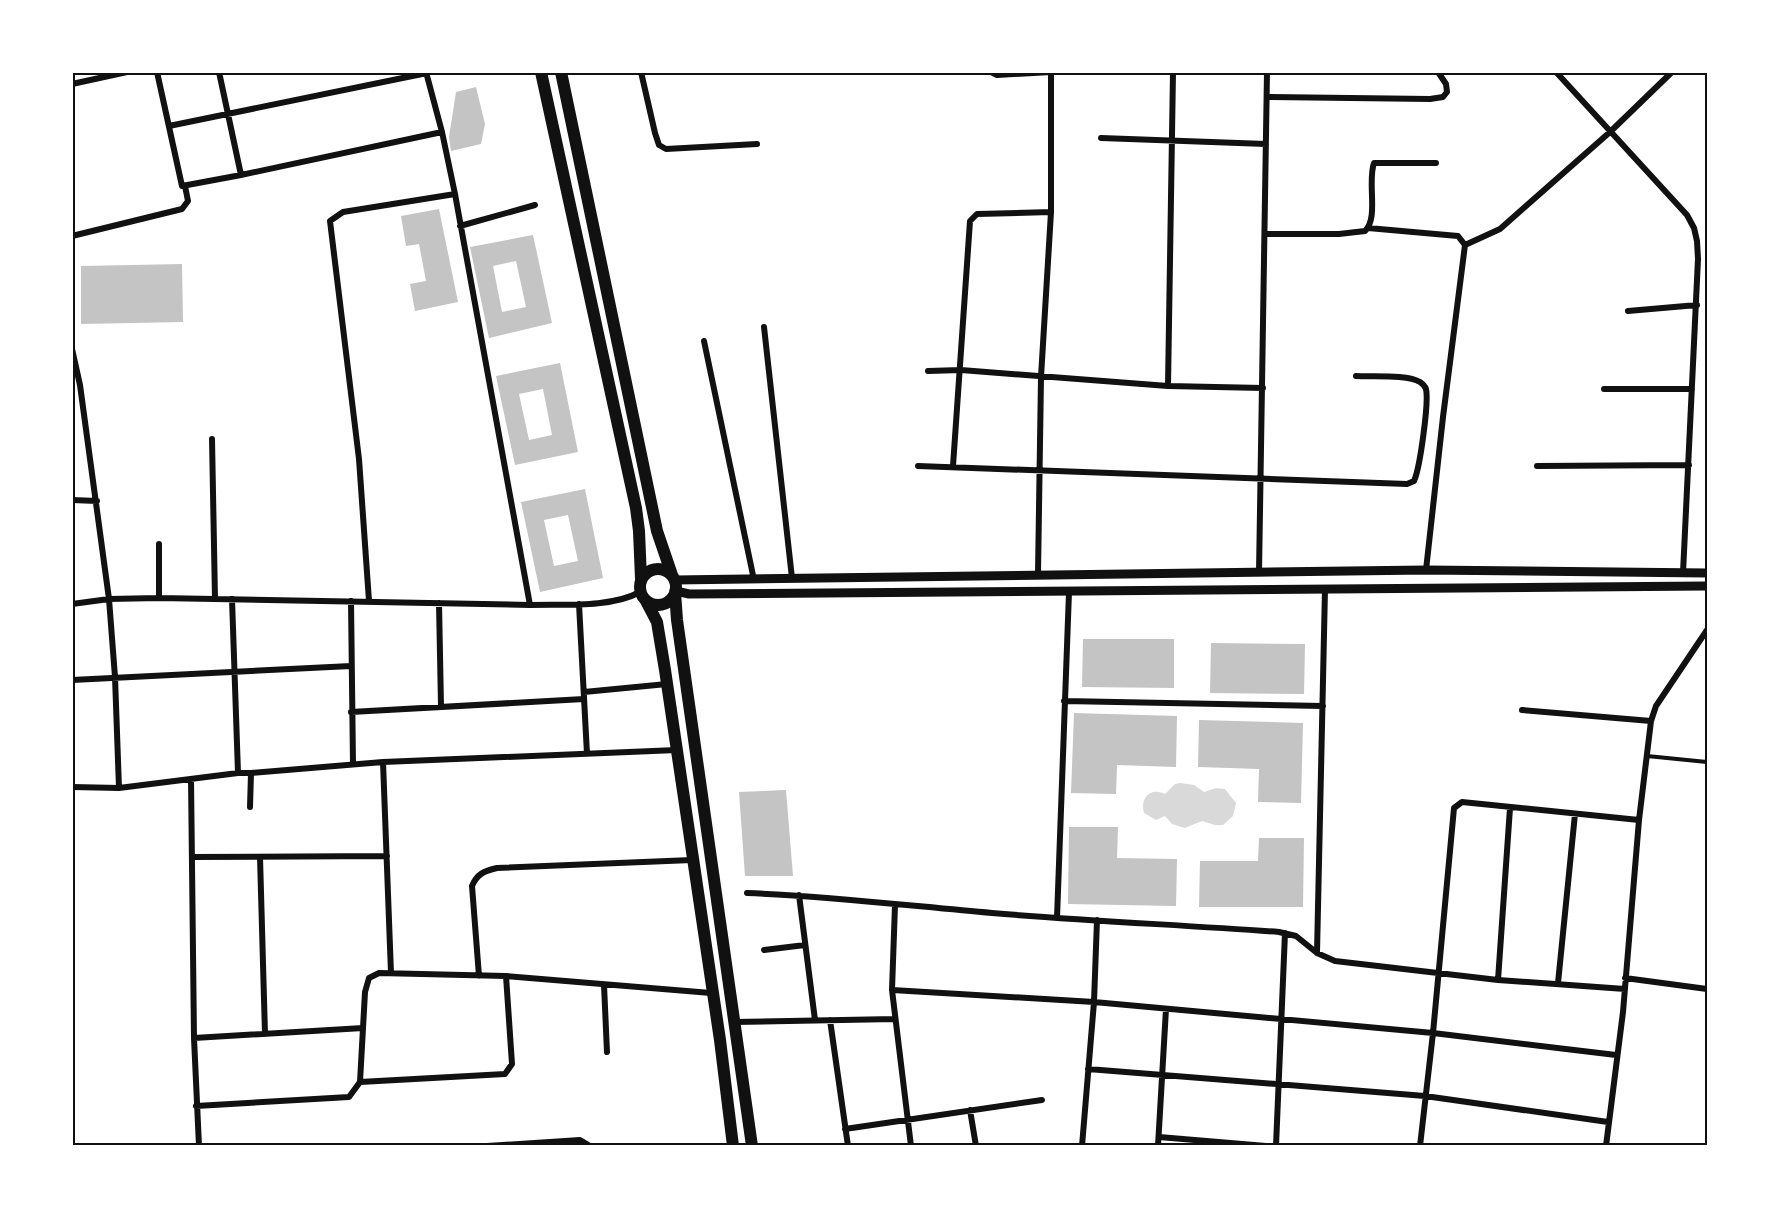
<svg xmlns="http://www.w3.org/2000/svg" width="1779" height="1218" viewBox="0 0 1779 1218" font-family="Poppins,sans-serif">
<rect width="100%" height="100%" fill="#fff"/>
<path fill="#d9d9d9" d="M 1180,783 L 1194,785 L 1204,792 L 1216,788 L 1225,789 L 1236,803 L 1233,816 L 1223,825 L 1215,825 L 1202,821 L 1185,828 L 1172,824 L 1165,816 L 1156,820 L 1144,813 C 1140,798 1150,787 1165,794 L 1175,784 Z"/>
<path fill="#c4c4c4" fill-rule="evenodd" d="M 476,87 L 485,124 L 481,144 L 451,151 L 449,137 L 456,92 Z
M 439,209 L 458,302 L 415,311 L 410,284 L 426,281 L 419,244 L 406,246 L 401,216 Z
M 533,235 L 552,323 L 489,338 L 470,247 ZM 516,261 L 526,307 L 502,312 L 493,266 Z
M 182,264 L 183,322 L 81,324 L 81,266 Z
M 560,363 L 578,452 L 515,465 L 496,376 ZM 543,389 L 552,435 L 529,440 L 519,394 Z
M 585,489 L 603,578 L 540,592 L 521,502 ZM 568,515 L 578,561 L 554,566 L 544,520 Z
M 1083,639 L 1174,639 L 1174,688 L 1082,687 Z
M 1211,643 L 1305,644 L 1304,694 L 1210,693 Z
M 1074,713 L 1177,716 L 1176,767 L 1117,765 L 1116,794 L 1071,793 Z
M 1199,720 L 1303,723 L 1301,803 L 1258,802 L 1259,769 L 1198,767 Z
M 786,790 L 793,876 L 745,876 L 739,792 Z
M 1069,827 L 1118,827 L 1117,858 L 1177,859 L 1176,906 L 1068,904 Z
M 1259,838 L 1304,838 L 1303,907 L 1199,907 L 1200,861 L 1258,861 Z"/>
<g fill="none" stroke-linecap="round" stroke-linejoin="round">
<path stroke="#111" stroke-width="4" d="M 1647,756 L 1707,762"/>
<path stroke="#111" stroke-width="6" d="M 157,72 L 182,186 L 241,175 L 442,132
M 219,72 L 241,175
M 426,72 L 442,132 L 455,194 L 530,605
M 641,72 L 655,133 L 659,145 L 666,149 L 757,144
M 991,72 L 997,75 L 1051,72
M 1556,72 L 1687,215 L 1694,228 L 1697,241 L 1698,259 L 1683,573
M 72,84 L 127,72
M 1267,97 L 1430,99 L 1443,97 L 1447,92 L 1446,84 L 1438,72
M 169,126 L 427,73
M 1101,138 L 1266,144
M 460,226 L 535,205
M 1368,228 L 1458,236 L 1465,245 L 1443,417 L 1426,570
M 1265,234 L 1339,234 L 1365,231 C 1379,218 1367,182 1374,163 L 1436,163
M 72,236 L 182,209 L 188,201 L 185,186
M 1465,245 L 1500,229 L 1610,132 L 1672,72
M 1628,311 L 1697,305
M 764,327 L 792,578
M 704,341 L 754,580
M 72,349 L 80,385 L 109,599 L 115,677 L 119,788
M 928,371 L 961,370 L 1168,386 L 1263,388
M 1168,386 L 1173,72
M 1604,389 L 1692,389
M 212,439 L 215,599
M 918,466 L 1407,484 L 1414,481 C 1420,468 1429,402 1426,389 C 1425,386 1423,384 1420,382 C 1408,374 1372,377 1356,376
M 953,466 L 970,221 L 977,214 L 1051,212
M 1537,466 L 1689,465
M 72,500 L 97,501
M 159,544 L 159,598
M 1259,573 L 1267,72
M 1038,574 L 1041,377 L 1051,212 L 1051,72
M 232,599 L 238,773
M 351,601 L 353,764
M 369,601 L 359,459 L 330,221 L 343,212 L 455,194
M 439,603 L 441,706
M 72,604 L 109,599 L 159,598 L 530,605 C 563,604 611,608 640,592
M 579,604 L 587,754
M 72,680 L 351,666
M 584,692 L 667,684
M 1064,701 L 1323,706
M 1522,710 L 1651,721
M 351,712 L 584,699
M 383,762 L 391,973
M 191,779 L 194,1038 L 199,1146
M 72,787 L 119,788 L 238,773 L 251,773 L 383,762 L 677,750
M 250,807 L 251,773
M 192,857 L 387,856
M 260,857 L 265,1034
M 747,893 C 829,896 911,906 992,913 C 1088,921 1183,925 1279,932 L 1296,936 L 1317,953 L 1335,961 L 1498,980 L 1625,989
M 799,895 L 815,1020
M 895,905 L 892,990 L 911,1146
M 1057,918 L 1069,592
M 764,950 L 805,945
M 1317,953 L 1325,589
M 479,976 L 472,886 C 477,874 484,871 497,868 L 692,860
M 1625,978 L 1707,989
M 1498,980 L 1510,808
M 1558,983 L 1575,814
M 604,985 L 607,1052
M 892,990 L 1094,1002 L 1433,1033 L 1616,1055
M 830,1020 L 848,1146
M 734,1022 L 895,1019
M 194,1038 L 363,1028
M 1088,1069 L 1425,1096 L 1608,1122
M 360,1082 L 505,1074 L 512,1064 L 506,976
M 196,1106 L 349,1097 L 360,1082 L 365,992 L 369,978 L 379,973 L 506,976 L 711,993
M 970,1110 L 976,1146
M 845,1129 L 1042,1100
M 1159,1137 L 1266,1146
M 487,1146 L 580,1140 L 590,1146
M 1082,1146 L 1094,1002 L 1097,920
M 1158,1146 L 1166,1009
M 1276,1146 L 1285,933
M 1420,1146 L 1433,1033 L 1454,808 L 1462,802 L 1639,820
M 1606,1146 L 1623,1012 L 1639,820 L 1651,721 L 1656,706 L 1707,630"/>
<path stroke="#111" stroke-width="9" d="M 675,580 L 1426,570 L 1707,573
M 676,591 L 689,594 L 1707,586"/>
<path stroke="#111" stroke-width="12" d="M 541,72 L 636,508 L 639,531 L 641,579
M 561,72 L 657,531 L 672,575
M640 587a18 18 0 1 1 36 0a18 18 0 1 1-36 0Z
M 675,592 L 677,620 L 752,1146
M 646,601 L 657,622 L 665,670 L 720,1040 L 733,1146"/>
</g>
<rect width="1779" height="1218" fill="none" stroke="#ffffff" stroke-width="147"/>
<rect x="74" y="74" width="1632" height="1070" fill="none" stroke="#111" stroke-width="2"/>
</svg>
